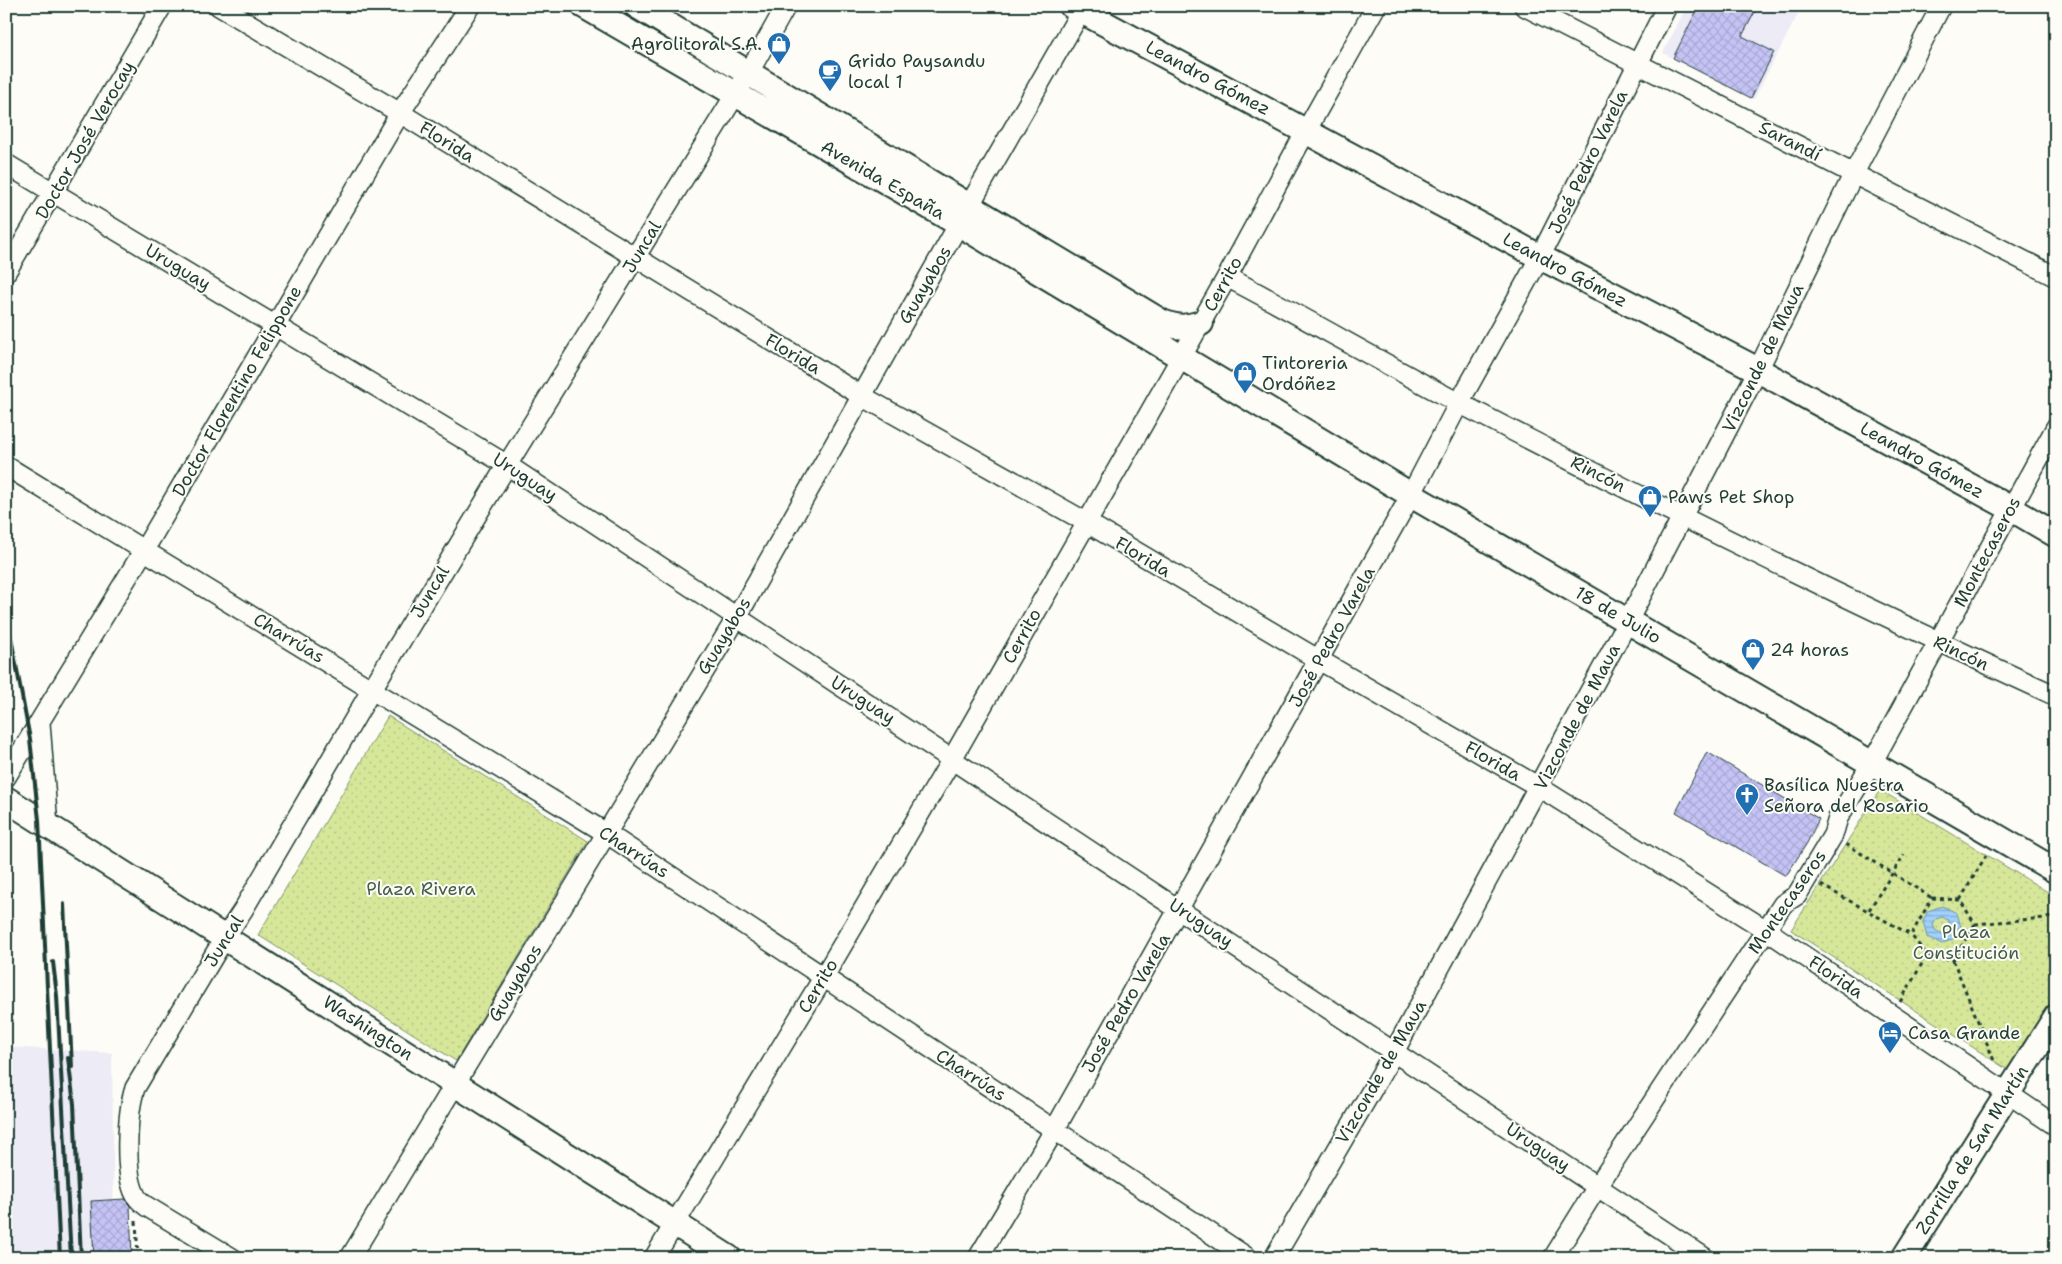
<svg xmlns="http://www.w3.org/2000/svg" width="2062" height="1264" viewBox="0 0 2062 1264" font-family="'Shantell Sans',sans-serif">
<defs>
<pattern id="grass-dots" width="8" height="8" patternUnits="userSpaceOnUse" patternTransform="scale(1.25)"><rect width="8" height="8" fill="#d7e79a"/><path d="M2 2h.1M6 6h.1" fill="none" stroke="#b8c785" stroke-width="1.8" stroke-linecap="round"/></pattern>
<pattern id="water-rules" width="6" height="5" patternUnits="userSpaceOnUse" patternTransform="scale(1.25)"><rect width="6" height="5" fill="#a0d0fc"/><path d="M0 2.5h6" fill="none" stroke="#82aacd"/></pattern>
<pattern id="building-cross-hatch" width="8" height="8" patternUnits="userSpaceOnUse" patternTransform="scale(1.25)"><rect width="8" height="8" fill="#c5c3f5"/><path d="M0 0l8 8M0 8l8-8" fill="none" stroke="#a9a8d3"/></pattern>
</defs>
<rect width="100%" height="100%" fill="#fdfcf7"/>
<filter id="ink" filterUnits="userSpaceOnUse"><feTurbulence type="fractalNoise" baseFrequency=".02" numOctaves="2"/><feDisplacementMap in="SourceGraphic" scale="10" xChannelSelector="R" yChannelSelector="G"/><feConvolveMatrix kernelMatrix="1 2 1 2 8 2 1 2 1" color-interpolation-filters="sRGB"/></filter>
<g filter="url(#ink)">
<path fill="#ecebf6" d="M 1687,6 L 1802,6 L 1754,99 L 1663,53 Z
M 6,1047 L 112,1053 L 114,1258 L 6,1258 Z"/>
<path fill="url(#grass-dots)" stroke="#7b9267" d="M 388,716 L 588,841 L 456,1061 L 258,935 Z
M 1880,790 L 2056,897 L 2056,994 L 2008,1070 L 1791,930 Z"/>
<path fill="url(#water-rules)" stroke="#6c95ac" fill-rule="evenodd" d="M 1942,906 L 1957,913 L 1961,927 L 1957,937 L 1942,944 L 1927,937 L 1923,921 L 1928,911 ZM 1942,917 L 1948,920 L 1951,926 L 1948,932 L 1941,933 L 1935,930 L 1933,924 L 1936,919 Z"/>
<path fill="url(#building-cross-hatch)" stroke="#1f3d34" d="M 1699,6 L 1758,6 L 1742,36 L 1774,52 L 1751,98 L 1673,58 Z
M 1707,752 L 1819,819 L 1807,843 L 1786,876 L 1676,812 Z
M 125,1199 L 130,1206 L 132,1258 L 94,1258 L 91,1201 Z"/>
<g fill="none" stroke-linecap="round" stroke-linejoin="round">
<g stroke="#1f3d34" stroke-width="22">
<path id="minor" d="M 219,6 L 400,113 L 862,396 L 1086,522 L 1319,660 L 1539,787 L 1766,930 L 2056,1126
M 1524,6 L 2056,277
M 6,164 L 507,465 L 1705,1258
M 6,272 L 162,6
M 1227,277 C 1306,318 1382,363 1461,404 C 1657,506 1855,604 2056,696
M 6,466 L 606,833 L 1248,1258
M 40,723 L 48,826
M 6,777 L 144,550 L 400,113 L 470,6
M 232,1258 L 146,1206 C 142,1203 137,1199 135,1194 C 124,1172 127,1112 135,1088 L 225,937 L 243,910 L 372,689 L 507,465 L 748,74 L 786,6
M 350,1258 L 737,617 L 969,206 L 1084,6
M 654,1258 L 823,978 L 952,759 L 1227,277 L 1306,131 L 1376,6
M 978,1258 L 1055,1129 L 1411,495 L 1459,403 L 1540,257 L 1667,6
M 1274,1258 L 1394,1052 L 1628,621 L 1758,370 L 1854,173 L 1941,6
M 1553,1258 L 1597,1187 L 1783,904 L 1797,895 L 1833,835 L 1838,818 L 1872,763 L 2056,427"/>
</g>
<g stroke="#1f3d34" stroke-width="28">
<path id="tertiary" d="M 584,6 L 959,224 L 1411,495 L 2056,871
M 637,6 L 1162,322 C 1177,328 1186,328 1201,323
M 1072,6 L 1540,257 L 1758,370 L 2010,508 L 2056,535
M 6,799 L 729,1258
M 1904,1258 L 2056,1017"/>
</g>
<path stroke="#1f3d34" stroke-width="3" stroke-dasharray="4 4" stroke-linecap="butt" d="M 1846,844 L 1932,898
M 1821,885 L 1911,935
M 1932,898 L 1960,900 L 1975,924 L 1953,960 L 1927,955 L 1911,935 Z
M 1960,900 L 1988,852
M 1869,910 L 1904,855
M 1975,924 L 2056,917
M 1953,960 L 1995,1063
M 1900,1002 L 1927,955
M 136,1221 L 138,1258"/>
<use href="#minor" stroke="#fdfcf7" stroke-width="19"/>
<use href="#tertiary" stroke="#fdfcf7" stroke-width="24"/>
<path stroke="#1f3d34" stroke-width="4" d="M 6,611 L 30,739 L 39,820 L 60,1258
M 64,904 L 72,1067
M 53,962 L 57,996 L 71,1258
M 68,1058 L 74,1104 L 81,1258"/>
</g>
</g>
<defs>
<g id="shop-pin" transform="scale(1.25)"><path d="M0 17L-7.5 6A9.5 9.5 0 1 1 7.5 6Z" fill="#1f6fb2" stroke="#fdfcf7"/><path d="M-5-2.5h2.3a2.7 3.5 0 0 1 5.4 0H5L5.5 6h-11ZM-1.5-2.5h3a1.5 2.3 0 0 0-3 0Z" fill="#fff"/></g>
<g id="cafe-pin" transform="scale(1.25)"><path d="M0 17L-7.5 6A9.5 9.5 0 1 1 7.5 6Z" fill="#1f6fb2" stroke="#fdfcf7"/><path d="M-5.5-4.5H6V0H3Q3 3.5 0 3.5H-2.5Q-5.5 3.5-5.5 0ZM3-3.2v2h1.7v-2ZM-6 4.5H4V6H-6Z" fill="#fff"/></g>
<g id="church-pin" transform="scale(1.25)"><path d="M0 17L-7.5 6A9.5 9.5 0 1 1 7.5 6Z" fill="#1f6fb2" stroke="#fdfcf7"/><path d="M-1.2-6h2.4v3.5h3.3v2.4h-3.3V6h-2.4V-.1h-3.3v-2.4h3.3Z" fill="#fff"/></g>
<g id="hotel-pin" transform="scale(1.25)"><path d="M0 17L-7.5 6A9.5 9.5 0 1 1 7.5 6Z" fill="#1f6fb2" stroke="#fdfcf7"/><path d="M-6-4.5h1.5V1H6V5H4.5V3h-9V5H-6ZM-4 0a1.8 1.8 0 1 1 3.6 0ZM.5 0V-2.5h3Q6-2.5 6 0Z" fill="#fff"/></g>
</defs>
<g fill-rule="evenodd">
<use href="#shop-pin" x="779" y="44"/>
<use href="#cafe-pin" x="830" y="71"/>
<use href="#shop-pin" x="1245" y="373"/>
<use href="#shop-pin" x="1650" y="497"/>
<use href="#shop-pin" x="1753" y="650"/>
<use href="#church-pin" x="1747" y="795"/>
<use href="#hotel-pin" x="1890" y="1033"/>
</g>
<g text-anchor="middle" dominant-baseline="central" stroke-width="4" stroke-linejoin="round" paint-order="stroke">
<g font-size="18" fill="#1f3d34" stroke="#fdfcf7" text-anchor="start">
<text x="762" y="44" text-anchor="end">Agrolitoral S.A.</text>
<text x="848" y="61">Grido Paysandu<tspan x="848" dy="21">local 1</tspan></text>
<text x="1262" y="363">Tintoreria<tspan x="1262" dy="21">Ordóñez</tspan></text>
<text x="1668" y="497">Paws Pet Shop</text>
<text x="1770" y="650">24 horas</text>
<text x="1764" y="785">Basílica Nuestra<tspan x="1764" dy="21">Señora del Rosario</tspan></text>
<text x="1908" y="1033">Casa Grande</text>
</g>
<g font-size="18" fill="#1f3d34" stroke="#fdfcf7">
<text transform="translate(1208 78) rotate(28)">Leandro Gómez</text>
<text transform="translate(85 140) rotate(-60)">Doctor José Verocay</text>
<text transform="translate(1790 141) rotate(27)">Sarandí</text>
<text transform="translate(447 142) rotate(32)">Florida</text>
<text transform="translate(1588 162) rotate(-64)">José Pedro Varela</text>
<text transform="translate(883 180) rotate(30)">Avenida España</text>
<text transform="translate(642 247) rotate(-59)">Juncal</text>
<text transform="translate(178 267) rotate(31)">Uruguay</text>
<text transform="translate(1565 270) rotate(28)">Leandro Gómez</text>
<text transform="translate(1223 284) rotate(-61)">Cerrito</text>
<text transform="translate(925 285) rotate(-60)">Guayabos</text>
<text transform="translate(793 354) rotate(31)">Florida</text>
<text transform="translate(1763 358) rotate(-64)">Vizconde de Maua</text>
<text transform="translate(237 391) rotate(-60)">Doctor Florentino Felippone</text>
<text transform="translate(1922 460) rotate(29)">Leandro Gómez</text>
<text transform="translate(1598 474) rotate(27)">Rincón</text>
<text transform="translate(525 477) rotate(33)">Uruguay</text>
<text transform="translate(1987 552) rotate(-62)">Montecaseros</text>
<text transform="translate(1143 557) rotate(31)">Florida</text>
<text transform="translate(430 592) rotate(-59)">Juncal</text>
<text transform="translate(1618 615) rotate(30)">18 de Julio</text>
<text transform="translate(724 636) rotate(-59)">Guayabos</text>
<text transform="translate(1022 636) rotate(-61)">Cerrito</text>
<text transform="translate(1332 637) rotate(-61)">José Pedro Varela</text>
<text transform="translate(289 638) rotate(31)">Charrúas</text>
<text transform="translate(1961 653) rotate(25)">Rincón</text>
<text transform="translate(863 700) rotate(33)">Uruguay</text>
<text transform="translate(1577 717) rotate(-62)">Vizconde de Maua</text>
<text transform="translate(1493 761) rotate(30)">Florida</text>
<text transform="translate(634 852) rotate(33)">Charrúas</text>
<text transform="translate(1787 902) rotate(-55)">Montecaseros</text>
<text transform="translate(1201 923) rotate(34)">Uruguay</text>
<text transform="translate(224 941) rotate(-58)">Juncal</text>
<text transform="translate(1836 977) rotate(34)">Florida</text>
<text transform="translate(515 983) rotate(-59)">Guayabos</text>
<text transform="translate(818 986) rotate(-59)">Cerrito</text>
<text transform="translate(1126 1003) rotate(-60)">José Pedro Varela</text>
<text transform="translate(368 1028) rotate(33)">Washington</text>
<text transform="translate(1381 1072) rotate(-60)">Vizconde de Maua</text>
<text transform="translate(971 1075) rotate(33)">Charrúas</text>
<text transform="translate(1538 1147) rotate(34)">Uruguay</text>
<text transform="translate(1972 1150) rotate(-58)">Zorrilla de San Martín</text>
</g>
<g font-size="18" fill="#445f48" stroke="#fdfcf7">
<text x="421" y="889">Plaza Rivera</text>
<text x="1966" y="932">Plaza<tspan x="1966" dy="21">Constitución</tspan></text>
</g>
</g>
<rect width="2062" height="1264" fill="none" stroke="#fdfcf7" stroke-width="25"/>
<rect x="12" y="12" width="2037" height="1239" fill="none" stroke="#1f3d34" stroke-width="2" filter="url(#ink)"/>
</svg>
